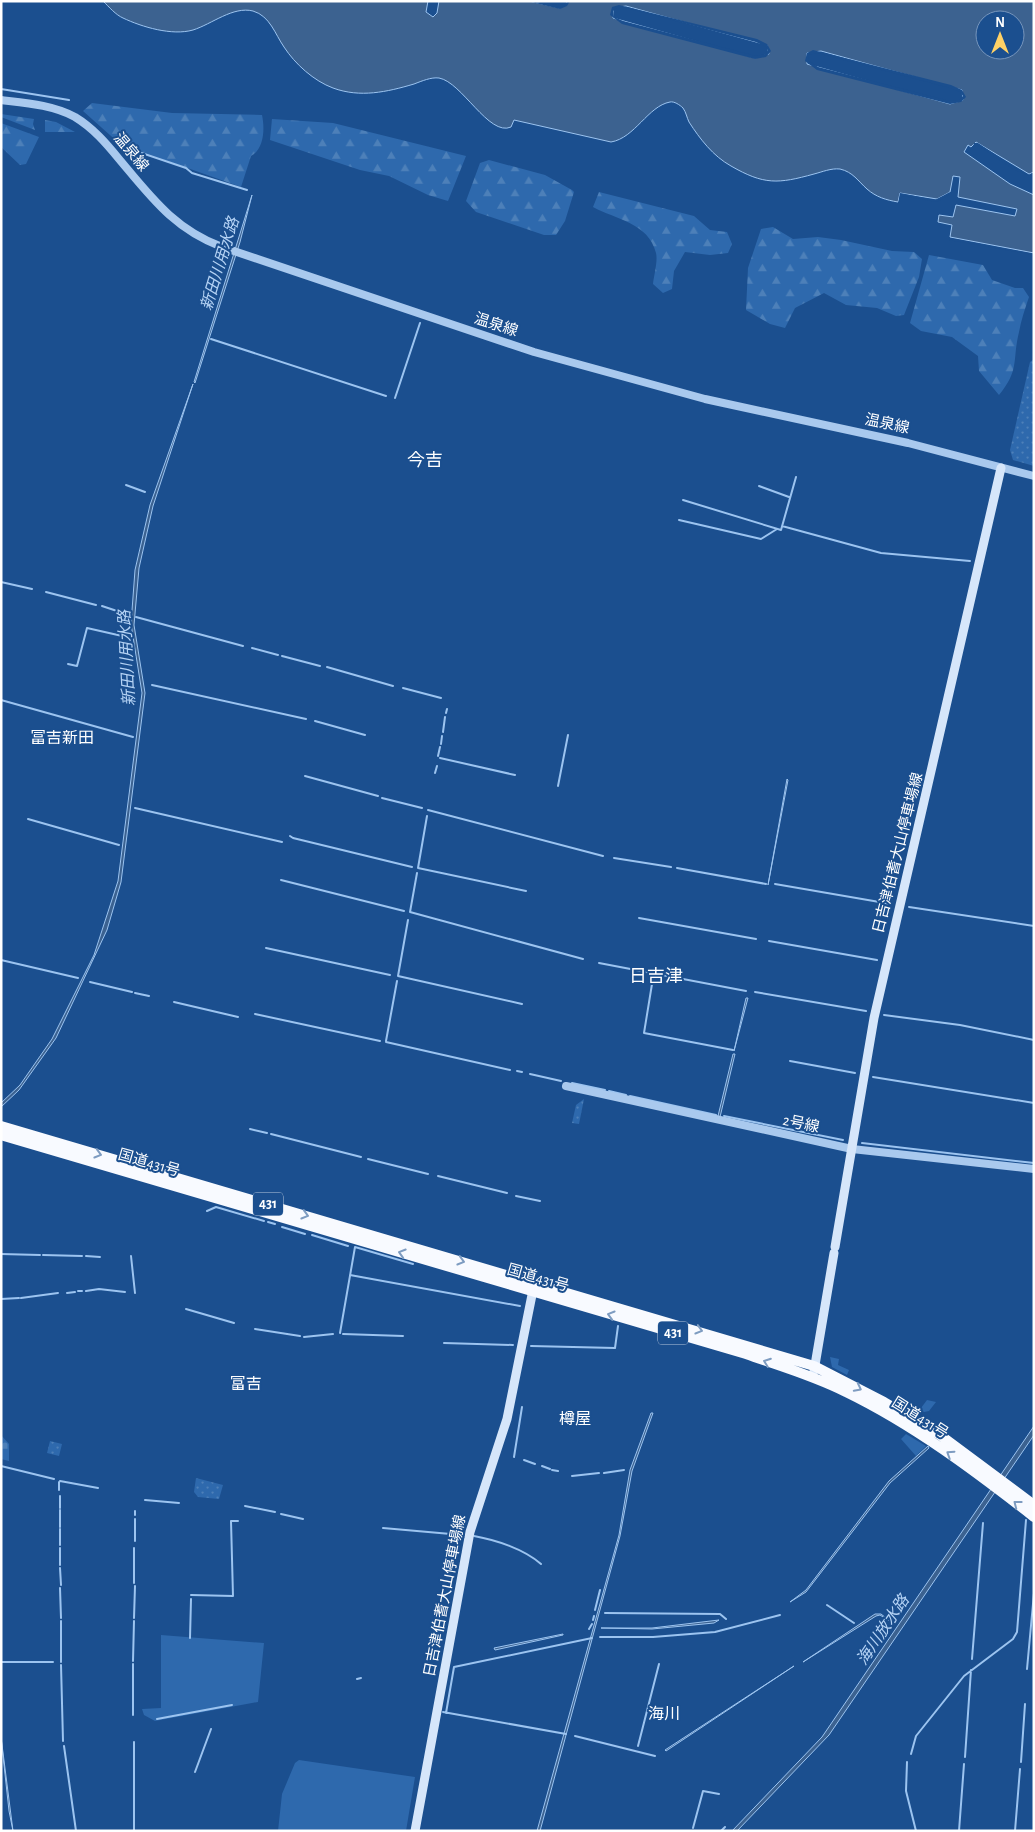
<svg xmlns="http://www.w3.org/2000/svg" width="1035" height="1832" viewBox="0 0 1035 1832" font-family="'Alegreya Sans','Noto Sans JP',sans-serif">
<defs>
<pattern id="forest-firs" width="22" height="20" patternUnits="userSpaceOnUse" patternTransform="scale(1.25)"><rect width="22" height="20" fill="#2e69ad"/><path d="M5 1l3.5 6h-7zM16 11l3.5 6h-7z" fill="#4d80b9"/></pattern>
<pattern id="cemetery-stones" width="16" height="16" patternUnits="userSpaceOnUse" patternTransform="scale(1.25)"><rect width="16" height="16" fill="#2e69ad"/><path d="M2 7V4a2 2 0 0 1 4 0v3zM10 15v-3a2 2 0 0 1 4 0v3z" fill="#4d80b9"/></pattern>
<pattern id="park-dots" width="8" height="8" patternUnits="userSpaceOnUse" patternTransform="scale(1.25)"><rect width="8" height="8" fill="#2e69ad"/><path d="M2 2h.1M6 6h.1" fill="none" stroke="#4d80b9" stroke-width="1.8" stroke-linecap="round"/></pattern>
</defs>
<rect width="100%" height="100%" fill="#1b4f8f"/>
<path fill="#2e69ad" d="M 830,1357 L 839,1359 L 838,1365 L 849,1370 L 847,1375 L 832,1367 Z
M 927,1400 L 936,1402 L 929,1411 L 924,1412 L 912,1405 L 921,1408 Z
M 906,1434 L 926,1446 L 916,1456 L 901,1439 Z
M 161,1635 L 264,1643 L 258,1702 L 155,1721 L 144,1715 L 142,1709 L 161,1708 Z
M 299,1760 L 415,1777 L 406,1831 L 278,1831 L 282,1794 L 295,1763 Z"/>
<path fill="url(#forest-firs)" d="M 92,103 L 172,113 L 262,115 C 265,129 264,149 251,156 L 241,187 L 120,144 L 83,111 Z
M 1,114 L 34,119 L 33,124 L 35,130 L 1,117 Z
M 272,119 L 333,123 L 466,156 L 448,201 L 428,195 L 389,176 L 360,170 L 270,140 Z
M 45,120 L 56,122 L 75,132 L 45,132 Z
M 1,123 L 39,137 L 26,164 L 20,165 L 1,147 Z
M 489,160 L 545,175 L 572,190 L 574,192 L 565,221 L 556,235 L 544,235 L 476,212 L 466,201 L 480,163 Z
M 599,192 L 694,216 L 710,230 L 727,232 L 732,244 L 728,253 L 710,255 L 685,252 L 674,271 L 672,289 L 663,293 L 653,284 C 654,275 658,261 656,253 C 649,223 615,219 593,207 Z
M 773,227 L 793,239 L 818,237 L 841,240 L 892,251 L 914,252 L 922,259 L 919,277 L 904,315 L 896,316 L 877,308 L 846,305 L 824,293 L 795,308 L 785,328 L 770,324 L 746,310 L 748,268 L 761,229 Z
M 929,255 L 983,265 L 992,280 L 1015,288 L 1023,288 L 1029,297 C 1025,309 1021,320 1019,332 C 1012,360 1020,370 999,395 L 979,371 L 978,356 L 952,337 L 921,331 L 910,323 Z"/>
<path fill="url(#cemetery-stones)" d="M 1,1435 L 9,1444 L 9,1461 L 1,1459 Z"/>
<path fill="url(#park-dots)" d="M 1034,359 L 1034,466 L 1013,460 L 1010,450 L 1030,362 Z
M 584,1099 L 579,1124 L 572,1123 L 576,1105 Z
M 50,1441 L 62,1444 L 59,1456 L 47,1453 Z
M 196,1478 L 223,1485 L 219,1499 L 198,1497 L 194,1492 Z"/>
<path fill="#3c6290" stroke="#9cc4f0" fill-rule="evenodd" d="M 103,1 L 428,1 L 426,12 L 433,17 L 437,13 L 439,1 L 529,1 L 560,8 L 569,1 L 1034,1 L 1034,172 L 1029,174 L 976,142 L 971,147 L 968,145 L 964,152 L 1010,184 L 1034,195 L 1034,253 L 950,237 L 952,225 L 938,222 L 939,215 L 953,217 L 956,205 L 1015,216 L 1017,209 L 958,197 L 960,177 L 953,176 L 950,192 L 937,199 L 900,193 L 898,202 C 886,200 876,197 867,189 C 858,181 853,172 840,169 C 831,168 822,172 814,174 C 778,184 764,185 731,166 C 713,156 700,139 689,122 C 687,118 686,112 683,108 C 680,105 674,101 670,102 C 648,106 635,138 611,142 L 514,120 L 511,127 C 489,137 462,82 439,78 C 431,77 422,81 414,84 C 387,92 360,98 333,88 C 314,81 295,64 284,47 C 275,34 270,16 253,11 C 233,6 212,24 193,30 C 172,36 142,27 123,18 C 116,15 109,7 103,1 ZM 626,6 L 767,45 L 769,54 L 755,58 L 613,18 L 613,8 ZM 985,20 L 1015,20 L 1015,50 L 985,50 ZM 821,51 L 962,90 L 963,100 L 950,104 L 807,64 L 807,53 Z
M 252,195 L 240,242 L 195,383 L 194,382 Z
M 193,384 L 153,506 L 139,568 L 134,625 L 145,693 L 121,882 L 107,930 L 56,1038 L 19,1090 L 1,1107 L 1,1103 L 20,1085 L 52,1039 L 94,955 L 118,881 L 142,693 L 131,624 L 135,570 L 150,505 Z
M 787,779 L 788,780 L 768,885 Z
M 746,998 L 748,998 L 734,1051 Z
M 733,1054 L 735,1054 L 720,1117 L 718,1116 Z
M 651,1413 L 653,1413 L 632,1471 L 620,1536 L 540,1831 L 537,1831 L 619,1535 L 630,1470 Z
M 1034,1426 L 1034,1435 L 829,1735 L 737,1831 L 732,1831 L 822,1737 Z
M 928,1446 L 929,1448 L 890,1483 L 806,1592 L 790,1602 L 806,1590 L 889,1481 Z
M 875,1614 L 881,1614 L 891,1622 L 880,1615 L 876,1616 L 803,1662 Z
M 719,1620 L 714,1623 L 652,1629 L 601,1628 L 652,1628 Z
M 563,1634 L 563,1635 L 495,1650 L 494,1648 Z
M 794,1666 L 666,1751 L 665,1750 Z
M 1,1737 L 13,1831 L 9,1811 Z"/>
<path fill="#1b4f8f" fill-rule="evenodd" d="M 527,1 L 560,5 L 570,1 L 567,6 L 560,9 Z
M 619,5 L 757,39 L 767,44 L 771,51 L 766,57 L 755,59 L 622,24 L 610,15 L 612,7 ZM 617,8 L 626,8 L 756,42 L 766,47 L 768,51 L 765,54 L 756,56 L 623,21 L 614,17 L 613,11 Z
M 813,50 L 951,85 L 962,90 L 966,97 L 961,102 L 950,104 L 817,70 L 805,61 L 807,53 ZM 817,53 L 950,88 L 960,92 L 963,96 L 959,100 L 950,101 L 818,67 L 808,60 L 809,55 Z
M 974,143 L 978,143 L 1014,167 L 1029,175 L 1034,172 L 1034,175 L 1029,176 L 1013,169 L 977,145 L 973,148 Z
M 950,192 L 949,195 L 937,202 L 902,196 L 898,204 L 900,193 L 935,200 Z
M 950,238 L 1034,254 L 1034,255 L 949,240 Z"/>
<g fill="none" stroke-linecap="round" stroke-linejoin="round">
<path stroke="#9cc4f0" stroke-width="2" d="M 1,89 L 69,100
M 121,146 L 186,168 L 192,173 L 247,190
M 211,339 L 386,396
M 395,398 L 420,323
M 126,485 L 145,492
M 759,486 L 789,497
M 683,500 L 781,530 L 796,477
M 679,520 L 761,539 L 777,529
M 782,526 L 881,553 L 970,561
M 1,582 L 32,589
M 46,592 L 96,605
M 102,606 L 126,614
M 136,617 L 243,646
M 252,648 L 278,655
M 282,656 L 320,666
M 68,664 L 77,666 L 87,628 L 131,638
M 327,667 L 393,686
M 152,685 L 306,719
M 403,688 L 441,698
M 1,700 L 133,737
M 446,713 L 447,709
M 315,721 L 365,735
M 443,732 L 445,717
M 441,744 L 442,736
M 438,756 L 440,747
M 440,758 L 515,775
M 435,773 L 437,766
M 305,776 L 378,796
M 558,786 L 568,735
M 382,798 L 422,808
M 135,808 L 282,842
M 428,810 L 603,856
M 427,816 L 418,868 L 526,891
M 28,819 L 119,845
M 290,836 L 293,838 L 412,867
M 614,858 L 671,867
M 677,868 L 766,884
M 417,873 L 410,912 L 583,959
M 281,880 L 404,911
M 775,884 L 891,904
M 909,907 L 1034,926
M 639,918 L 756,939
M 408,920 L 398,976 L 522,1004
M 769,941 L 877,960
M 266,948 L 390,975
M 1,960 L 78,978
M 599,963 L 746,991
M 90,982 L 132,992
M 652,984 L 644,1033 L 733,1050
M 755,992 L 866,1011
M 135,993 L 149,996
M 174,1002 L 238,1017
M 255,1014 L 380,1041
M 884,1015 L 960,1025 L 1034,1040
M 386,1041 L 397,981
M 386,1042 L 510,1070
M 790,1061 L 855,1073
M 517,1071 L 522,1072
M 530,1074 L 561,1081
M 873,1077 L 1034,1103
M 572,1083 L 605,1090
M 609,1091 L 626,1095
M 630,1096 L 716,1115
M 724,1116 L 843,1140
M 250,1129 L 267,1133
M 271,1134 L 361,1157
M 862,1143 L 1034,1163
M 368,1159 L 428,1174
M 438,1176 L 507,1193
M 516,1196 L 540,1201
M 207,1211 L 216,1207 L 264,1221
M 268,1222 L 275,1224
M 282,1227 L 305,1234
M 312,1235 L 348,1246
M 1,1254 L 40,1255
M 43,1255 L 82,1256
M 86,1256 L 100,1257
M 131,1256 L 135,1293
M 350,1275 L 520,1306
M 78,1291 L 82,1291
M 86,1291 L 99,1289 L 125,1292
M 67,1293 L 75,1292
M 21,1298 L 58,1293
M 1,1299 L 19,1298
M 186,1309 L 234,1323
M 255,1329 L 300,1336
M 340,1333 L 355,1247 L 413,1264
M 343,1334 L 403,1336
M 304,1337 L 333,1334
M 444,1343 L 513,1345
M 531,1346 L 615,1348 L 618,1326
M 514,1457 L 522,1407
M 524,1460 L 535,1464
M 1,1466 L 54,1479
M 542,1466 L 550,1469
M 552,1470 L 558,1471
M 604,1473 L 624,1470
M 572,1476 L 599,1473
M 60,1481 L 98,1488
M 59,1482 L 59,1490
M 60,1496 L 60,1508
M 145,1500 L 179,1503
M 245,1506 L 275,1512
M 135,1511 L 135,1515
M 281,1514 L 303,1519
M 135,1519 L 135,1541
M 60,1527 L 60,1510
M 383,1528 L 462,1535
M 60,1529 L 60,1545
M 474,1536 C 496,1540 524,1549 541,1564
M 60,1548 L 60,1565
M 134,1548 L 134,1583
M 60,1568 L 61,1585
M 60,1588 L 61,1618
M 191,1595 L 233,1596 L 231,1521 L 238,1521
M 827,1605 L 854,1623
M 595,1610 L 600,1590
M 605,1613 L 720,1614 L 726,1619
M 134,1618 L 135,1586
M 593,1620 L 594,1616
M 589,1629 L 592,1624
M 600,1637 L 653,1637 L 715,1632 L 780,1615
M 190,1638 L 191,1599
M 972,1659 L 983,1523
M 133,1661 L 134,1621
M 1,1662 L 53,1662
M 61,1662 L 61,1621
M 61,1665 L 63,1741
M 1027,1669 L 1034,1593
M 357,1679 L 361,1678
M 443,1712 L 566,1734
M 446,1713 L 454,1667 L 592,1638
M 133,1715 L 133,1664
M 157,1719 L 232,1705
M 575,1736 L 655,1756
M 134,1742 L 134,1831
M 64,1746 L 76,1831
M 638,1746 L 659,1664
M 911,1754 L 916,1736 L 964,1676 L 1013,1639 L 1017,1632 L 1026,1520
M 965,1757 L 971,1670
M 907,1762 L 906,1791 L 916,1831
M 1021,1762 L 1025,1704
M 195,1772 L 211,1729
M 693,1828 L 703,1791 L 719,1794
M 721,1831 L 725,1827
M 959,1831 L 964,1764
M 1015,1831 L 1020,1769"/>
<path stroke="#a9c9ee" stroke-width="8" d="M 1,100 C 26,103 53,105 75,117 C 93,128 106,143 119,159 C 151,197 174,229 222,247 L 534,352 L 705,399 L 908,443 L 1034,476
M 566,1086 L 852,1149 L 1034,1169"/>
<path stroke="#d6e6fa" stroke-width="9" d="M 835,1247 L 874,1018 L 1001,468
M 814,1371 L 834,1253
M 415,1831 L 470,1532 L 507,1419 L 534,1285"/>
<path stroke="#f8faff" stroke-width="10" d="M 1,1126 L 814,1366 L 884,1402 L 940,1435 L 1034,1505
M 1,1135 L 746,1354 C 780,1366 815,1376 846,1392 C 914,1425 975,1471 1034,1517"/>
</g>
<defs><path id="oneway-chevron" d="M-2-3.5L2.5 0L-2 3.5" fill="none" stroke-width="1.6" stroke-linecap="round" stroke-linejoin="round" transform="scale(1.25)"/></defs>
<g stroke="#7e9cc1">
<use href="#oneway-chevron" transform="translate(98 1154) rotate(16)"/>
<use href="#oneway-chevron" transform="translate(305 1215) rotate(16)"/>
<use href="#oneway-chevron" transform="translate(402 1253) rotate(-163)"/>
<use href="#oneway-chevron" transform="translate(461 1261) rotate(16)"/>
<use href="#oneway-chevron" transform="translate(611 1315) rotate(-164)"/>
<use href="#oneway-chevron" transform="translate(699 1330) rotate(16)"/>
<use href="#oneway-chevron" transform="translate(767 1362) rotate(-160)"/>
<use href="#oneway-chevron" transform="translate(858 1388) rotate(27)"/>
<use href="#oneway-chevron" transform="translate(950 1454) rotate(-147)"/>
<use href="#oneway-chevron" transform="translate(1017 1504) rotate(-142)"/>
</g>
<g text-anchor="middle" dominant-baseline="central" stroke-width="4" stroke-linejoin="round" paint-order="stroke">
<g fill="#1b4f8f" stroke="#bbcadd" stroke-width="1">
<rect x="253" y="1192.5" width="30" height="23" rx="4"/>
<rect x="658" y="1321.5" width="30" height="23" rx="4"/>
</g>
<g font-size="14" font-weight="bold" fill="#fff">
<text x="268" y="1204">431</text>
<text x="673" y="1333">431</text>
</g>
<g font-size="15" fill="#fff" stroke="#1b4f8f">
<text transform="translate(131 152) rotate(50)">温泉線</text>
<text transform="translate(496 325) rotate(18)">温泉線</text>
<text transform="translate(887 424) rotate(12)">温泉線</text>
<text transform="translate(898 853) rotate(-76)">日吉津伯耆大山停車場線</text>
<text transform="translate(801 1124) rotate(12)">2号線</text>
<text transform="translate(149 1163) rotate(16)">国道431号</text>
<text transform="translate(538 1278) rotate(16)">国道431号</text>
<text transform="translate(920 1418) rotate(32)">国道431号</text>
<text transform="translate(445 1596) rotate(-79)">日吉津伯耆大山停車場線</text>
</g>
<g font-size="16" font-style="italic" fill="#b5d3f5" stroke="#1b4f8f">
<text transform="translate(220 264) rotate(-73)">新田川用水路</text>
<text transform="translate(127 658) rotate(-93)">新田川用水路</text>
<text transform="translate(883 1630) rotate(-56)">海川放水路</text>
</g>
<g font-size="16" fill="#fff" stroke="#1b4f8f">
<text x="62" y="738">冨吉新田</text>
<text x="246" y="1384">富吉</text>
<text x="575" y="1419">樽屋</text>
<text x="664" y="1714">海川</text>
</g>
<g font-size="18" fill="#fff" stroke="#1b4f8f">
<text x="425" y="461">今吉</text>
<text x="656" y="977">日吉津</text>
</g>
</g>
<rect width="1035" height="1832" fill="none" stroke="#ffffff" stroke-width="5"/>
<g transform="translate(1000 35)"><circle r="24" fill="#1b4f8f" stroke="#7695bc"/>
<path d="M0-4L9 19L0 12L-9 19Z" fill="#ffd166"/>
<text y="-8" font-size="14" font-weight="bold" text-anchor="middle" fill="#ffffff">N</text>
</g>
</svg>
